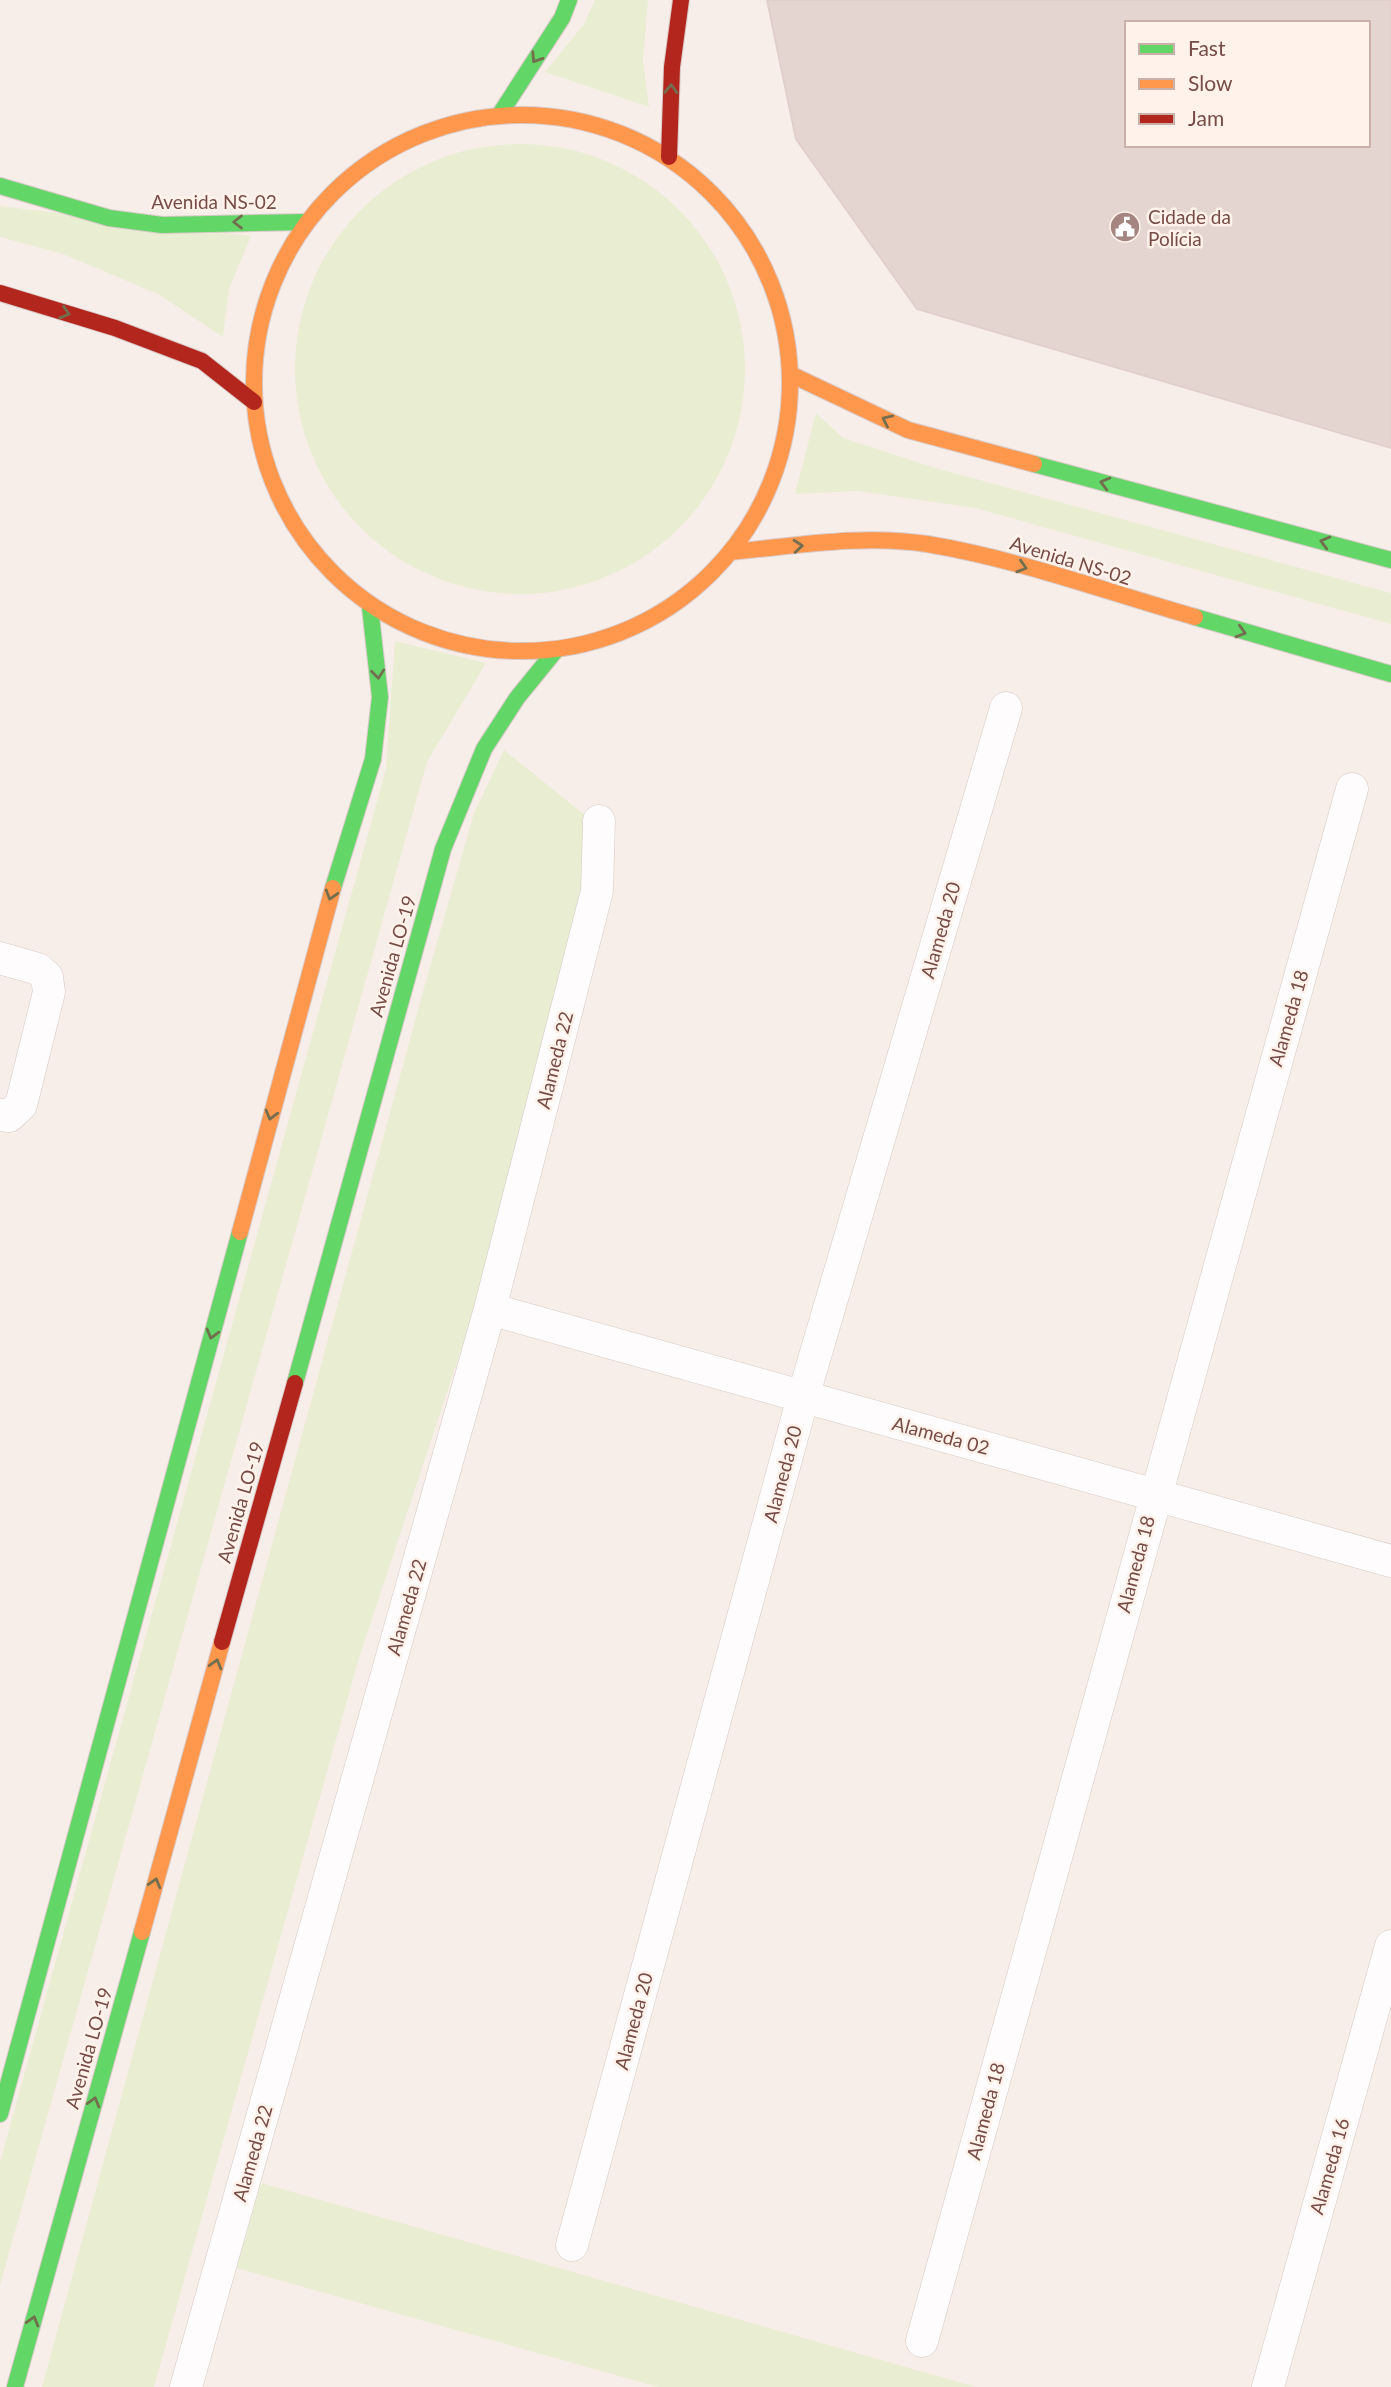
<svg xmlns="http://www.w3.org/2000/svg" width="1391" height="2387" viewBox="0 0 1391 2387" font-family="Lato,sans-serif">
<rect width="100%" height="100%" fill="#f8eee9"/>
<path fill="#e9edd2" d="M 595,0 L 648,0 L 643,61 L 649,107 L 545,72 L 584,24 Z
M295 369a225 225 0 1 1 450 0a225 225 0 1 1-450 0Z
M 0,206 L 251,236 L 229,289 L 223,337 L 158,294 L 63,254 L 0,237 Z
M 816,413 L 843,438 L 929,466 L 1391,593 L 1391,624 L 975,508 L 858,491 L 795,494 Z
M 395,641 L 486,663 L 427,762 L 0,2285 L 0,2162 L 386,769 Z
M 504,750 L 586,816 L 586,892 L 478,1299 L 359,1658 L 154,2387 L 42,2387 L 424,988 L 474,813 Z
M 261,2183 L 976,2387 L 658,2387 L 236,2268 Z"/>
<path fill="#e5d5d0" stroke="#e1cfcb" stroke-width="2" fill-rule="evenodd" d="M 767,0 L 1391,0 L 1391,448 L 917,309 L 796,139 ZM 1127,23 L 1368,23 L 1368,145 L 1127,145 Z"/>
<g fill="none" stroke-linecap="round" stroke-linejoin="round">
<g stroke="#d6c9c6" stroke-width="33">
<path id="street" d="M 0,958 L 38,969 L 47,977 L 49,992 L 21,1105 L 9,1116 L 0,1115
M 490,1309 L 1391,1561
M 572,2245 L 803,1397 L 1006,708
M 922,2341 L 1352,789
M 186,2387 L 490,1309 L 597,891 L 599,821
M 1268,2387 L 1391,1946"/>
</g>
<g stroke="#d9cac7" stroke-width="18">
<path id="fast" d="M 500,114 L 562,18 L 569,0
M 0,186 L 109,218 L 162,225 L 307,222
M 1034,464 L 1391,560
M 1195,617 L 1391,674
M 333,888 L 373,759 L 380,697 L 370,607
M 295,1383 L 443,849 L 484,749 L 517,698 L 556,650
M 0,2114 L 240,1232
M 15,2387 L 142,1932"/>
</g>
<g stroke="#d9cac7" stroke-width="18">
<path id="slow" d="M254 383a268 268 0 1 1 536 0a268 268 0 1 1-536 0Z
M 790,374 L 908,430 L 1034,464
M 730,552 C 795,546 862,534 927,544 C 1018,559 1107,592 1195,617
M 240,1232 L 333,888
M 142,1932 L 222,1642"/>
</g>
<g stroke="#d9cac7" stroke-width="18">
<path id="jam" d="M 669,157 L 672,67 L 681,0
M 0,293 L 115,328 L 202,361 L 254,402
M 222,1642 L 295,1383"/>
</g>
<use href="#street" stroke="#fefcfc" stroke-width="32"/>
<use href="#fast" stroke="#63d668" stroke-width="16"/>
<use href="#slow" stroke="#ff974d" stroke-width="16"/>
<use href="#jam" stroke="#b3261e" stroke-width="16"/>
</g>
<defs><path id="oneway-chevron" d="M-2-3.5L2.5 0L-2 3.5" fill="none" stroke-width="1.6" stroke-linecap="round" stroke-linejoin="round" transform="scale(1.75)"/></defs>
<g stroke="#736e4e">
<use href="#oneway-chevron" transform="translate(536 58) rotate(123)"/>
<use href="#oneway-chevron" transform="translate(671 89) rotate(-88)"/>
<use href="#oneway-chevron" transform="translate(238 222) rotate(180)"/>
<use href="#oneway-chevron" transform="translate(65 313) rotate(17)"/>
<use href="#oneway-chevron" transform="translate(887 420) rotate(-155)"/>
<use href="#oneway-chevron" transform="translate(1105 483) rotate(-165)"/>
<use href="#oneway-chevron" transform="translate(1325 542) rotate(-165)"/>
<use href="#oneway-chevron" transform="translate(798 546) rotate(-5)"/>
<use href="#oneway-chevron" transform="translate(1022 567) rotate(17)"/>
<use href="#oneway-chevron" transform="translate(1241 632) rotate(16)"/>
<use href="#oneway-chevron" transform="translate(378 674) rotate(84)"/>
<use href="#oneway-chevron" transform="translate(331 895) rotate(106)"/>
<use href="#oneway-chevron" transform="translate(271 1115) rotate(105)"/>
<use href="#oneway-chevron" transform="translate(212 1334) rotate(105)"/>
<use href="#oneway-chevron" transform="translate(216 1664) rotate(-74)"/>
<use href="#oneway-chevron" transform="translate(155 1883) rotate(-74)"/>
<use href="#oneway-chevron" transform="translate(94 2102) rotate(-74)"/>
<use href="#oneway-chevron" transform="translate(33 2321) rotate(-74)"/>
</g>
<defs>
<g id="civic-disc" transform="scale(1.575)"><circle r="9.5" fill="#a5857f" stroke="#fff2eb"/><path d="M-.6-6.5H3V-4.5H.6V-3L4-1V1h2V6H-6V1h2V-1L-.6-3ZM-1.2 2.5V6h2.4V2.5Z" fill="#fff"/></g>
</defs>
<g fill-rule="evenodd">
<use href="#civic-disc" x="1125" y="227"/>
</g>
<g text-anchor="middle" dominant-baseline="central" stroke-width="5" stroke-linejoin="round" paint-order="stroke">
<g font-size="19" fill="#784c46" stroke="#fff2eb">
<text x="214" y="201">Avenida NS-02</text>
<text transform="translate(1071 560) rotate(17)">Avenida NS-02</text>
<text transform="translate(940 930) rotate(-74)">Alameda 20</text>
<text transform="translate(392 956) rotate(-74)">Avenida LO-19</text>
<text transform="translate(1288 1018) rotate(-74)">Alameda 18</text>
<text transform="translate(554 1060) rotate(-76)">Alameda 22</text>
<text transform="translate(941 1435) rotate(15)">Alameda 02</text>
<text transform="translate(782 1474) rotate(-75)">Alameda 20</text>
<text transform="translate(240 1502) rotate(-74)">Avenida LO-19</text>
<text transform="translate(1135 1564) rotate(-75)">Alameda 18</text>
<text transform="translate(406 1607) rotate(-74)">Alameda 22</text>
<text transform="translate(633 2021) rotate(-75)">Alameda 20</text>
<text transform="translate(88 2048) rotate(-74)">Avenida LO-19</text>
<text transform="translate(985 2111) rotate(-75)">Alameda 18</text>
<text transform="translate(252 2153) rotate(-74)">Alameda 22</text>
<text transform="translate(1329 2166) rotate(-74)">Alameda 16</text>
</g>
<g font-size="19" fill="#784c46" stroke="#fff2eb" text-anchor="start">
<text x="1148" y="216">Cidade da<tspan x="1148" dy="22">Polícia</tspan></text>
</g>
</g>
<rect x="1125" y="21" width="245" height="126" fill="#fff2eb" stroke="#c9b0a9" stroke-width="2"/>
<rect x="1139" y="44" width="35" height="10" fill="#63d668" stroke="#c9b0a9" stroke-width="2"/>
<text x="1188" y="56" font-size="21" fill="#784c46">Fast</text>
<rect x="1139" y="79" width="35" height="10" fill="#ff974d" stroke="#c9b0a9" stroke-width="2"/>
<text x="1188" y="91" font-size="21" fill="#784c46">Slow</text>
<rect x="1139" y="114" width="35" height="10" fill="#b3261e" stroke="#c9b0a9" stroke-width="2"/>
<text x="1188" y="126" font-size="21" fill="#784c46">Jam</text>
</svg>
